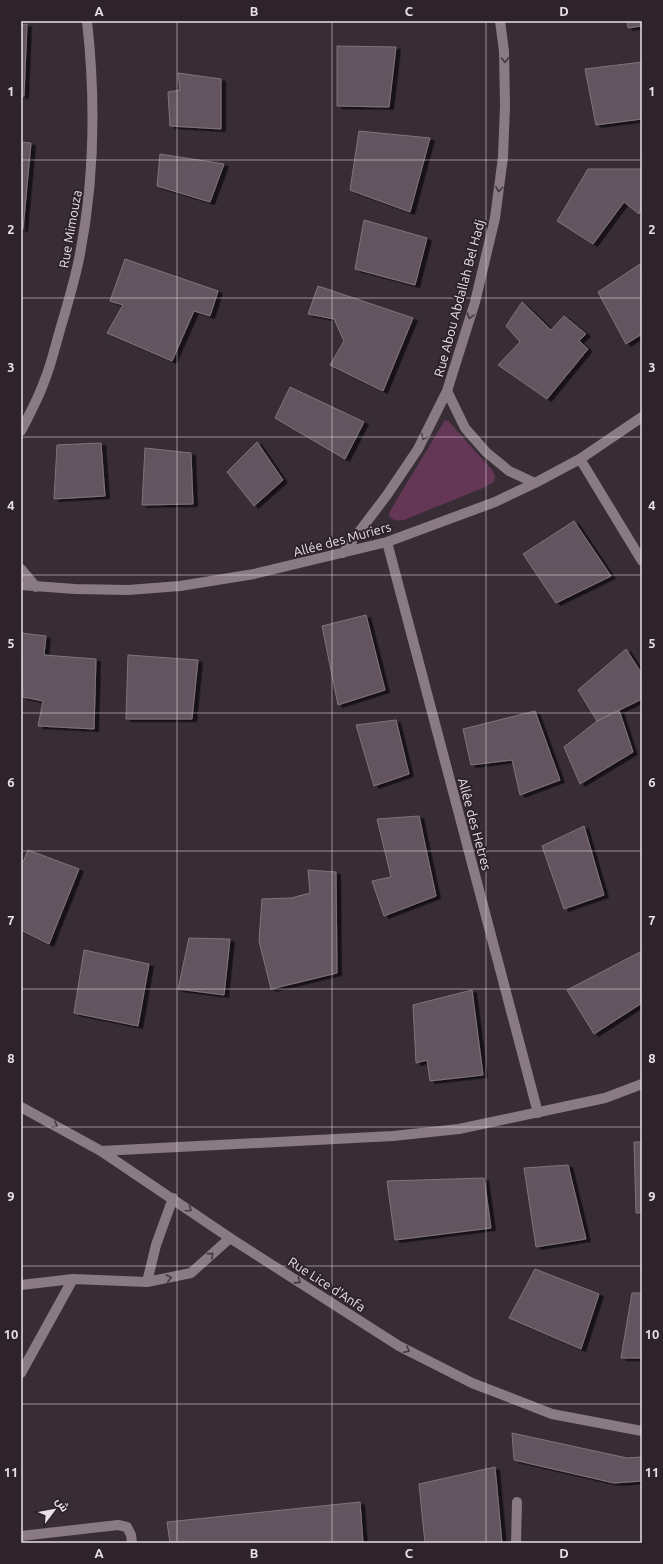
<svg xmlns="http://www.w3.org/2000/svg" width="663" height="1564" viewBox="0 0 663 1564" font-family="Ubuntu,Cairo,sans-serif">
<defs>
<filter id="shadow"><feDropShadow dx="4.5" dy="2.5" stdDeviation="0" flood-color="#0009"/></filter>
</defs>
<rect width="100%" height="100%" fill="#392d35"/>
<path fill="#643756" d="M 445,420 L 448,421 L 452,425 L 493,471 L 495,476 L 494,482 L 483,488 L 404,520 C 397,521 394,521 389,516 L 390,511 Z"/>
<path fill="#63555e" stroke="#81737c" filter="url(#shadow)" d="M 627,21 L 642,21 L 642,26 L 628,28 Z
M 27,24 L 24,96 L 21,96 L 21,25 Z
M 337,46 L 396,47 L 389,107 L 337,106 Z
M 642,62 L 642,119 L 596,125 L 585,69 Z
M 178,73 L 221,79 L 221,129 L 170,126 L 168,92 L 180,90 Z
M 359,131 L 430,138 L 410,212 L 350,190 Z
M 21,142 L 31,143 L 23,229 L 21,229 Z
M 160,154 L 224,164 L 210,202 L 157,186 Z
M 588,169 L 642,169 L 642,204 L 639,214 L 624,202 L 593,244 L 557,221 Z
M 364,220 L 427,238 L 415,285 L 355,269 Z
M 125,259 L 218,291 L 210,316 L 194,311 L 172,361 L 107,333 L 123,305 L 110,301 Z
M 640,264 L 642,268 L 642,334 L 626,344 L 598,292 Z
M 318,286 L 413,318 L 383,391 L 330,365 L 344,341 L 334,319 L 308,314 Z
M 522,302 L 551,330 L 564,316 L 586,334 L 579,341 L 588,349 L 547,399 L 498,365 L 520,342 L 506,326 Z
M 290,387 L 364,422 L 345,459 L 275,418 Z
M 257,442 L 283,480 L 254,506 L 227,472 Z
M 101,443 L 105,496 L 54,499 L 57,445 Z
M 145,448 L 191,453 L 193,504 L 142,505 Z
M 574,521 L 611,576 L 556,603 L 523,554 Z
M 366,615 L 385,690 L 338,705 L 322,626 Z
M 21,633 L 46,636 L 44,655 L 96,659 L 94,729 L 38,726 L 43,701 L 23,697 Z
M 626,649 L 642,674 L 642,699 L 597,721 L 578,690 Z
M 128,655 L 198,660 L 192,719 L 126,719 Z
M 619,710 L 633,752 L 580,784 L 564,747 L 597,721 Z
M 535,711 L 560,780 L 520,795 L 512,760 L 471,765 L 463,729 Z
M 396,720 L 409,774 L 374,786 L 356,725 Z
M 419,816 L 436,896 L 384,916 L 372,881 L 391,877 L 377,819 Z
M 584,826 L 604,895 L 564,909 L 542,846 Z
M 28,850 L 79,869 L 49,944 L 21,930 L 21,867 Z
M 308,870 L 336,872 L 337,973 L 271,989 L 259,941 L 262,899 L 291,898 L 310,893 Z
M 189,938 L 230,939 L 224,995 L 178,989 Z
M 84,950 L 149,964 L 138,1026 L 74,1013 Z
M 642,951 L 642,1003 L 594,1034 L 567,990 Z
M 472,990 L 483,1075 L 430,1081 L 427,1060 L 416,1063 L 413,1005 Z
M 634,1142 L 642,1142 L 642,1213 L 636,1213 Z
M 568,1165 L 586,1239 L 536,1247 L 524,1168 Z
M 484,1178 L 491,1228 L 395,1240 L 387,1181 Z
M 535,1269 L 599,1294 L 581,1349 L 509,1318 Z
M 632,1293 L 642,1293 L 642,1358 L 621,1358 Z
M 512,1433 L 627,1458 L 642,1457 L 642,1481 L 614,1483 L 514,1460 Z
M 495,1467 L 502,1543 L 425,1543 L 419,1484 Z
M 360,1502 L 363,1543 L 170,1543 L 167,1522 Z"/>
<g fill="none" stroke-linecap="round" stroke-linejoin="round">
<path stroke="#897a83" stroke-width="10" d="M 447,391 L 465,428 L 486,452 L 509,471 L 535,483
M 21,431 C 29,415 38,399 44,382 C 51,365 55,347 60,330 C 67,306 74,283 79,259 C 95,179 96,102 87,21
M 580,459 L 642,561
M 387,542 L 538,1113
M 343,553 L 387,495 L 418,449 L 447,391 L 475,302 L 495,218 L 503,157 L 505,106 L 504,51 L 500,21
M 21,569 L 36,587
M 21,585 L 75,589 L 128,590 L 180,586 L 254,574 L 387,542 L 495,502 L 535,483 L 580,459 L 642,417
M 21,1107 L 101,1151 L 230,1238 L 399,1346 L 472,1383 L 552,1414 L 642,1431
M 101,1151 L 393,1136 L 459,1129 L 605,1098 L 642,1084
M 147,1282 L 156,1245 L 173,1198
M 21,1285 L 73,1279 L 147,1282 L 191,1273 L 230,1238
M 21,1373 L 73,1279
M 21,1536 L 118,1525 L 127,1527 L 131,1535 L 132,1543
M 516,1543 L 517,1502"/>
</g>
<defs><path id="oneway-chevron" d="M-2-3.5L2.5 0L-2 3.5" fill="none" stroke-width="1.6" stroke-linecap="round" stroke-linejoin="round"/></defs>
<g stroke="#463941">
<use href="#oneway-chevron" transform="translate(505 60) rotate(89)"/>
<use href="#oneway-chevron" transform="translate(499 189) rotate(97)"/>
<use href="#oneway-chevron" transform="translate(470 316) rotate(107)"/>
<use href="#oneway-chevron" transform="translate(424 437) rotate(117)"/>
<use href="#oneway-chevron" transform="translate(55 1125) rotate(29)"/>
<use href="#oneway-chevron" transform="translate(189 1209) rotate(35)"/>
<use href="#oneway-chevron" transform="translate(211 1255) rotate(-42)"/>
<use href="#oneway-chevron" transform="translate(169 1278) rotate(-11)"/>
<use href="#oneway-chevron" transform="translate(298 1281) rotate(33)"/>
<use href="#oneway-chevron" transform="translate(407 1350) rotate(27)"/>
</g>
<path fill="none" stroke="#e9e1e6" stroke-width="1" stroke-opacity="0.55" d="M 177,21 L 177,1543M 332,21 L 332,1543M 486,21 L 486,1543M 21,160 L 642,160M 21,298 L 642,298M 21,437 L 642,437M 21,575 L 642,575M 21,713 L 642,713M 21,851 L 642,851M 21,989 L 642,989M 21,1127 L 642,1127M 21,1266 L 642,1266M 21,1404 L 642,1404"/>
<g text-anchor="middle" dominant-baseline="central" stroke-width="4" stroke-linejoin="round" paint-order="stroke">
<g font-size="13" fill="#e9e1e6" stroke="#2f232b">
<text transform="translate(70 229) rotate(-80)">Rue Mimouza</text>
<text transform="translate(459 298) rotate(-75)">Rue Abou Abdallah Bel Hadj</text>
<text transform="translate(342 539) rotate(-15)">Allée des Muriers</text>
<text transform="translate(475 824) rotate(75)">Allêe des Hetres</text>
<text transform="translate(327 1284) rotate(33)">Rue Lice d'Anfa</text>
</g>
</g>
<rect width="663" height="1564" fill="none" stroke="#2f232b" stroke-width="44"/>
<g transform="translate(54 1510) rotate(58)" stroke="#2f232b" stroke-width="3" paint-order="stroke">
<path d="M0-3L7 15L0 10L-7 15Z" fill="#e9e1e6"/>
<text y="-6" font-size="11" font-weight="bold" text-anchor="middle" fill="#e9e1e6">ش</text>
</g>
<rect x="22" y="22" width="619" height="1520" fill="none" stroke="#e9e1e6" stroke-width="1.5"/>
<g font-size="13" text-anchor="middle" font-weight="bold" fill="#e9e1e6">
<text x="99" y="16">A</text>
<text x="254" y="16">B</text>
<text x="409" y="16">C</text>
<text x="564" y="16">D</text>
<text x="11" y="96">1</text>
<text x="652" y="96">1</text>
<text x="11" y="234">2</text>
<text x="652" y="234">2</text>
<text x="11" y="372">3</text>
<text x="652" y="372">3</text>
<text x="11" y="510">4</text>
<text x="652" y="510">4</text>
<text x="11" y="648">5</text>
<text x="652" y="648">5</text>
<text x="11" y="787">6</text>
<text x="652" y="787">6</text>
<text x="11" y="925">7</text>
<text x="652" y="925">7</text>
<text x="11" y="1063">8</text>
<text x="652" y="1063">8</text>
<text x="11" y="1201">9</text>
<text x="652" y="1201">9</text>
<text x="11" y="1339">10</text>
<text x="652" y="1339">10</text>
<text x="11" y="1477">11</text>
<text x="652" y="1477">11</text>
<text x="99" y="1558">A</text>
<text x="254" y="1558">B</text>
<text x="409" y="1558">C</text>
<text x="564" y="1558">D</text>
</g>
</svg>
